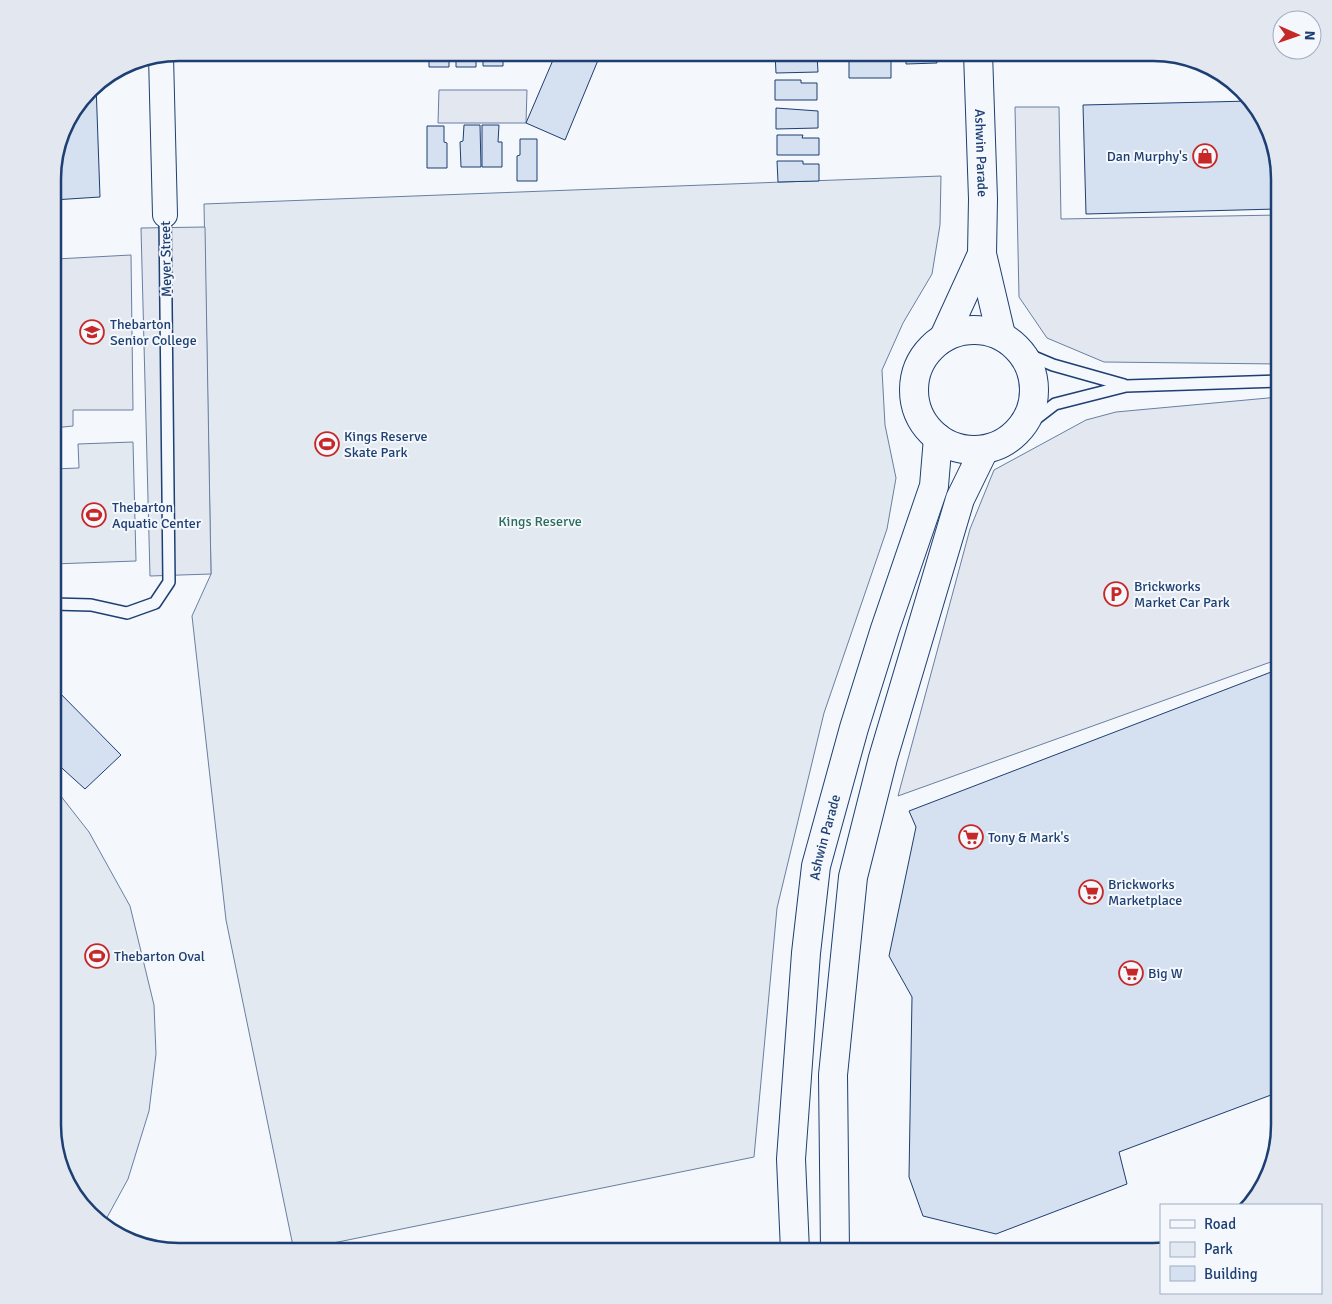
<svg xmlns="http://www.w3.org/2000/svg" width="1332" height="1304" viewBox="0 0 1332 1304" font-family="Signika,sans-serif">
<rect width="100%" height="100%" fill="#f4f7fb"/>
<path fill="#e3e9f0" stroke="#687fa3" d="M 941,176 L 940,225 L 932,274 L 903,323 L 882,370 L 885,425 L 896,478 L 887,529 L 824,713 L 777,908 L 754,1157 L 294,1251 L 226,920 L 192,616 L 211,574 L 204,204 Z
M 133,442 L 136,561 L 53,564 L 53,469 L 79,468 L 78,444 Z
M 53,786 L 89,832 L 130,906 L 154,1005 L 156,1054 L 149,1111 L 128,1179 L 104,1223 L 84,1208 L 62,1173 L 53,1125 Z"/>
<path fill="#e3e8f0" stroke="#687fa3" d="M 439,90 L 527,90 L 526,123 L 438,123 Z
M 1015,107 L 1059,107 L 1061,219 L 1279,215 L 1279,364 L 1104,362 L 1047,338 L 1019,297 Z
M 205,227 L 211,574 L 150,576 L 141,228 Z
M 131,255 L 133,410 L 73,410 L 73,426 L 53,428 L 53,365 L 57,364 L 56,259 Z
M 1279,397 L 1279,659 L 898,796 L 970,529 L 994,470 L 1086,420 L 1116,412 Z"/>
<path fill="#d5e0f0" stroke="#1d3f73" d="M 429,53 L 449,53 L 449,67 L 429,67 Z
M 456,53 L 476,53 L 476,67 L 456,67 Z
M 483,53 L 503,53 L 503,66 L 483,66 Z
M 556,53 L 601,53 L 565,140 L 526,123 Z
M 775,53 L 817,55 L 818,72 L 776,73 Z
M 849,53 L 891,53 L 891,78 L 849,78 Z
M 906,53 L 937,53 L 937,63 L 906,64 Z
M 775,80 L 801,80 L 801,83 L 817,83 L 817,100 L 775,100 Z
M 96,84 L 100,197 L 53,200 L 53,171 L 65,124 Z
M 1251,101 L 1270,131 L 1276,161 L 1277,209 L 1086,214 L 1083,105 Z
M 776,108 L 818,111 L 818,128 L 776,129 Z
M 464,125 L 480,125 L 481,167 L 461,167 L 460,142 L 463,141 Z
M 482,125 L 499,125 L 498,142 L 502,142 L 502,167 L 482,167 Z
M 427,126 L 444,126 L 444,142 L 447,143 L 447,168 L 427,168 Z
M 777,135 L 803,135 L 802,138 L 819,138 L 819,155 L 777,155 Z
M 520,139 L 537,139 L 537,181 L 517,181 L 517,156 L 520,155 Z
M 777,161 L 803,161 L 803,164 L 819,164 L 819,181 L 778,182 Z
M 53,294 L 56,294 L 57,365 L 53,365 Z
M 1279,669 L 1279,1092 L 1119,1152 L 1127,1184 L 996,1234 L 923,1216 L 909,1177 L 912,997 L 889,956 L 916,827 L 909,811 Z
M 53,686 L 121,755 L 85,789 L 53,760 Z"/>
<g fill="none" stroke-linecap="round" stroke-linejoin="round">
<g stroke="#1d3f73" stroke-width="14">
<path id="lane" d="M 1022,352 L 1053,365 L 1124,385
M 1016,434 L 1055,404 L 1126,386 L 1279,381
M 53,604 L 91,605 L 127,613 L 155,603 L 169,582 L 165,215"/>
</g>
<g stroke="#1d3f73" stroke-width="26">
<path id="street" d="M 161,56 L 165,215"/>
</g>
<g stroke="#1d3f73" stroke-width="30">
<g id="secondary">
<path id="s1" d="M 978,53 L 983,199 L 982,254 L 1001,335"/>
<circle cx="974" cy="390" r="60"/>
<path d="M 944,337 L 982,254"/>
<path id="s2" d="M 795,1251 L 791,1159 L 806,953 L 816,866 L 854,728 L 885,629 L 934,486 L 938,438"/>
<path d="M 835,1251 L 833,1075 L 853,877 L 883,758 L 960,499 L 984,450"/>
</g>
</g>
<use href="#lane" stroke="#f4f7fb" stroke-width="11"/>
<use href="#street" stroke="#f4f7fb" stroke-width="24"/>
<use href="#secondary" stroke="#f4f7fb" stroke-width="28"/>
</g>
<defs>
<g id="shop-ring" transform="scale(1.25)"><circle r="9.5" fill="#f4f7fb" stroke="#c62828" stroke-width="1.5"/><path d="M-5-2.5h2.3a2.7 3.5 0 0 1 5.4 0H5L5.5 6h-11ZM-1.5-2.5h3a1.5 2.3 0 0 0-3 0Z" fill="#c62828"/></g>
<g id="university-ring" transform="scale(1.25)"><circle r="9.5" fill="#f4f7fb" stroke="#c62828" stroke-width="1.5"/><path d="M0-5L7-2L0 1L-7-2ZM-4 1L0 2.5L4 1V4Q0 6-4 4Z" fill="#c62828"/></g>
<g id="stadium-ring" transform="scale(1.25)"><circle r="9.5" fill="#f4f7fb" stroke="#c62828" stroke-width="1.5"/><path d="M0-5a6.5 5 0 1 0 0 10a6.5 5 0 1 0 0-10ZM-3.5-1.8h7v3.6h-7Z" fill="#c62828"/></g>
<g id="parking-ring" transform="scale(1.25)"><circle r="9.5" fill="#f4f7fb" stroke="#c62828" stroke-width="1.5"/><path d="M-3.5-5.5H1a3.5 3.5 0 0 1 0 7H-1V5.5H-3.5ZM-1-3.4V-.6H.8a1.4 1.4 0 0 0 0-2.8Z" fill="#c62828"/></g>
<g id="supermarket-ring" transform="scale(1.25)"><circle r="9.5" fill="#f4f7fb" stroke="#c62828" stroke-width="1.5"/><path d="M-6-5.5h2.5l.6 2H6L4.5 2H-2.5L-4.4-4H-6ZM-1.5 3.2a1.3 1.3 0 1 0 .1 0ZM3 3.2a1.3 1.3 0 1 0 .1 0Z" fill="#c62828"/></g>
</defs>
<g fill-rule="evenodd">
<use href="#shop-ring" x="1205" y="156"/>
<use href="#university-ring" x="92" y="332"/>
<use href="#stadium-ring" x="327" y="444"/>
<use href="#stadium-ring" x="94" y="515"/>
<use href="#parking-ring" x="1116" y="594"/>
<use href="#supermarket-ring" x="971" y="837"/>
<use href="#supermarket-ring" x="1091" y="892"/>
<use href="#stadium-ring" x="97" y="956"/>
<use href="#supermarket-ring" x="1131" y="973"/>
</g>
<g text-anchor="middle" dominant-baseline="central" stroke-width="4" stroke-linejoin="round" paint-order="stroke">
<g font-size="14" fill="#1d3f73" stroke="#f4f7fb">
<text stroke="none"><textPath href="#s1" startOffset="100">Ashwin Parade</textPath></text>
<text transform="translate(166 259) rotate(-91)">Meyer Street</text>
<text stroke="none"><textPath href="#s2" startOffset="416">Ashwin Parade</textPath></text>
</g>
<g font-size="14" fill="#1d3f73" stroke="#f4f7fb" text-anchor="start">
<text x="1188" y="156" text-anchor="end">Dan Murphy's</text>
<text x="110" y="324">Thebarton<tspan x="110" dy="16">Senior College</tspan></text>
<text x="344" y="436">Kings Reserve<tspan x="344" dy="16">Skate Park</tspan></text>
<text x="112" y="507">Thebarton<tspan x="112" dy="16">Aquatic Center</tspan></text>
<text x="1134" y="586">Brickworks<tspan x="1134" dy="16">Market Car Park</tspan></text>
<text x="988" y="837">Tony &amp; Mark's</text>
<text x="1108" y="884">Brickworks<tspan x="1108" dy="16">Marketplace</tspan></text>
<text x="114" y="956">Thebarton Oval</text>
<text x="1148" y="973">Big W</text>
</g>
<g font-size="14" fill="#2c6c60" stroke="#f4f7fb">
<text x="540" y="521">Kings Reserve</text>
</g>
</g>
<path d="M0 0H1332V1304H0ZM179 61H1153A118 118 0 0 1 1271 179V1125A118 118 0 0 1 1153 1243H179A118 118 0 0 1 61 1125V179A118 118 0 0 1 179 61Z" fill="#e3e8f0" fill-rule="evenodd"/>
<path fill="none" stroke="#1d3f73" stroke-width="2.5" d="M179 61H1153A118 118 0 0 1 1271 179V1125A118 118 0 0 1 1153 1243H179A118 118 0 0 1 61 1125V179A118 118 0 0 1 179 61Z"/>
<rect x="1160" y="1204" width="162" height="90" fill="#f4f7fb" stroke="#9eadc5"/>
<rect x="1170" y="1220" width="25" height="8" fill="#f4f7fb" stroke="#9eadc5"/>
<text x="1204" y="1229" font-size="15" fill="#1d3f73">Road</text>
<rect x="1170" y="1242" width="25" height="15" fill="#e3e9f0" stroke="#9eadc5"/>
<text x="1204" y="1254" font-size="15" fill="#1d3f73">Park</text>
<rect x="1170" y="1266" width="25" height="15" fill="#d5e0f0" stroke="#9eadc5"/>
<text x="1204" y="1279" font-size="15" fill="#1d3f73">Building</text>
<g transform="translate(1297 35) rotate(92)"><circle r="24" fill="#f4f7fb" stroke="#9eadc5"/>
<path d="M0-4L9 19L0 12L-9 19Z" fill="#c62828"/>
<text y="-8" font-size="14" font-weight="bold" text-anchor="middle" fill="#1d3f73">N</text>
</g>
</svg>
